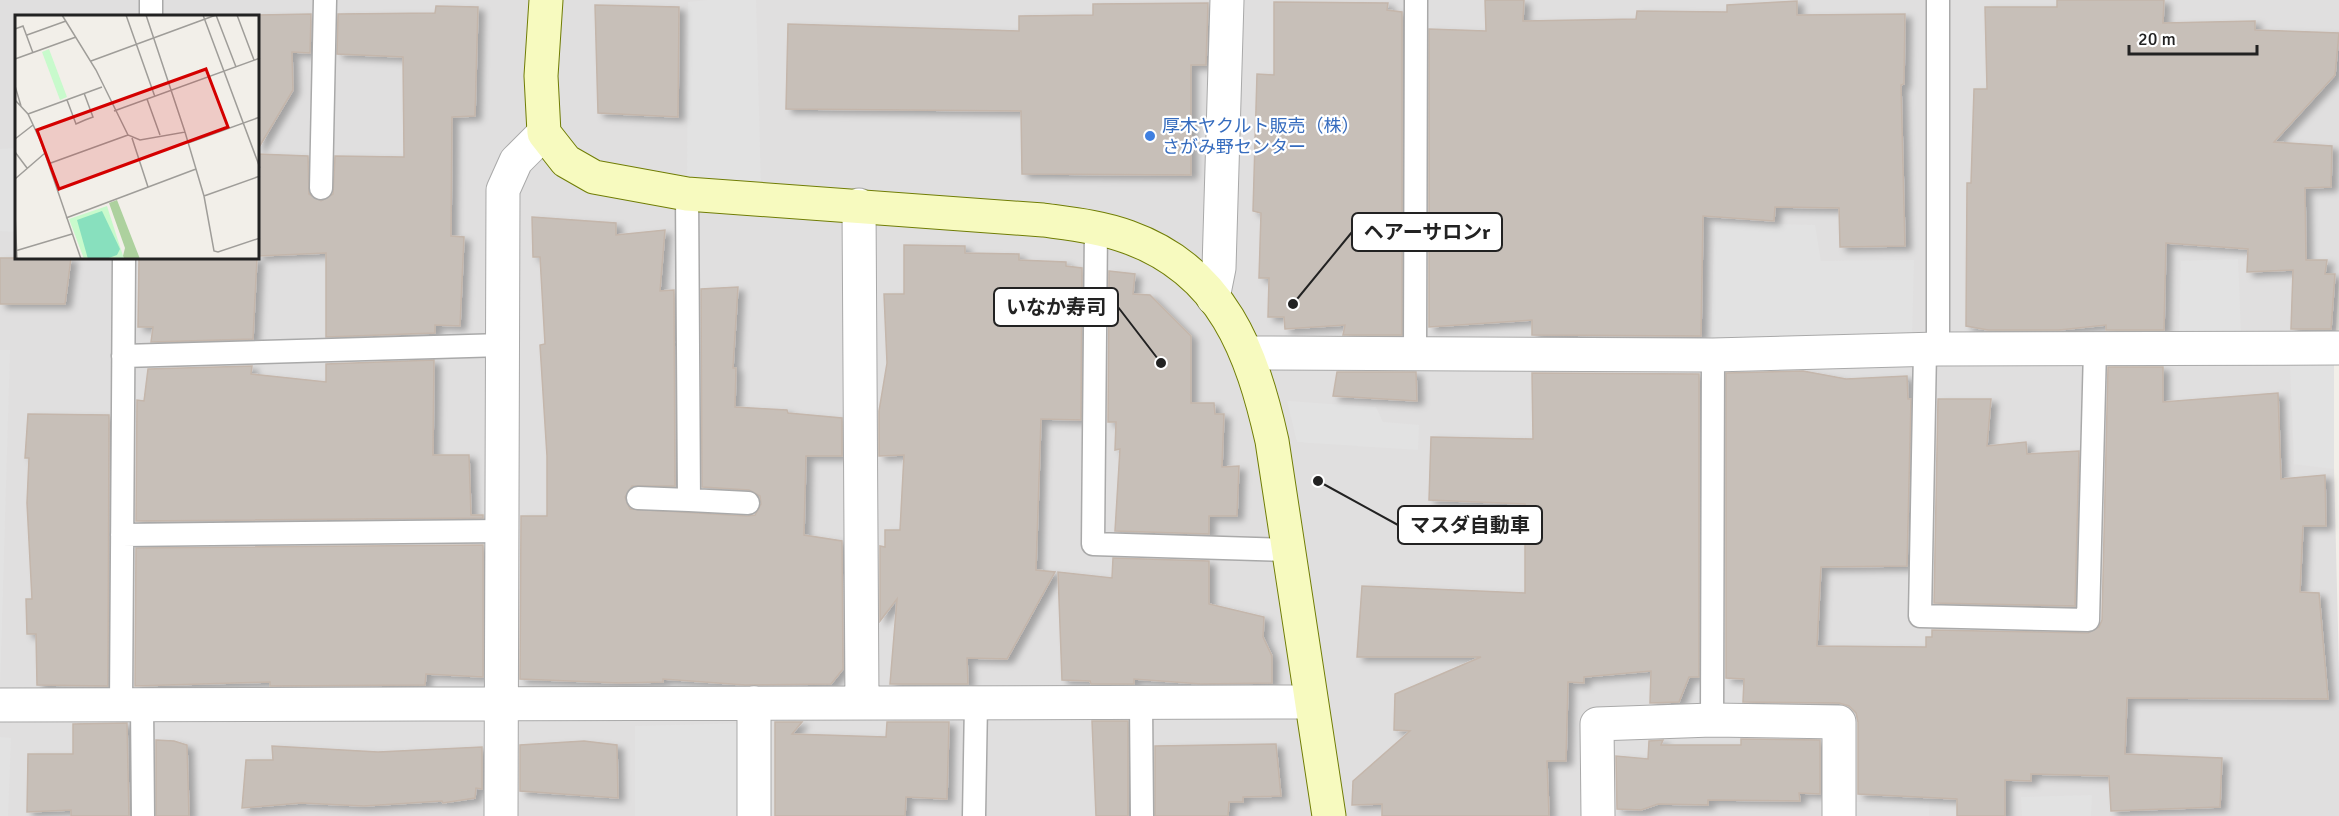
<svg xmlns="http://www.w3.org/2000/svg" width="2339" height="816" viewBox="0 0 2339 816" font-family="Signika,'Noto Sans JP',sans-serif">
<defs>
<filter id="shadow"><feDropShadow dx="6" dy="4" stdDeviation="3" flood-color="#0004"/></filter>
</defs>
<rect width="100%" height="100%" fill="#f2efe9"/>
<path fill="#e0dfdf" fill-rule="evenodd" d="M 0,0 L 2339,0 L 2339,277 L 2334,361 L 2334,469 L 2339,669 L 2339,816 L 0,816 ZM 16,16 L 258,16 L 258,258 L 16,258 Z"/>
<path fill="#e2e2e2" d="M 708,0 L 756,0 L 761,186 L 687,185 L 688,2 Z
M 16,148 L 16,232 L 0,231 L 0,149 Z
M 1715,222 L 1815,225 L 1821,261 L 1914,260 L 1912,339 L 1711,339 Z
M 2238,259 L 2241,333 L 2179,332 L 2181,261 Z
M 0,350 L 10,350 L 0,691 Z
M 2334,361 L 2334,469 L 2294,464 L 2290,366 Z
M 1287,401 L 1376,407 L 1383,422 L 1419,425 L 1418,450 L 1297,442 Z
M 749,723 L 749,816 L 635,816 L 635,726 Z
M 0,737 L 11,738 L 8,816 L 0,816 Z
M 2092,795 L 2091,816 L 2022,816 L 2021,797 Z
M 1930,801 L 1929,816 L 1851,816 L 1851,802 Z"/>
<path fill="#c7bfb8" stroke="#c4b6ab" stroke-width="1.5" filter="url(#shadow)" d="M 1485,0 L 1524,0 L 1523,21 L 1636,19 L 1637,11 L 1727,12 L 1727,5 L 1797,1 L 1797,15 L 1905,14 L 1904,84 L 1901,85 L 1905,246 L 1840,247 L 1839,208 L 1775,207 L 1774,221 L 1703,216 L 1701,336 L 1532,335 L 1532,320 L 1429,327 L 1429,29 L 1486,31 Z
M 2057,0 L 2164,0 L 2163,23 L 2255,21 L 2255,30 L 2339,33 L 2335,75 L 2274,142 L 2332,146 L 2331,187 L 2305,188 L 2306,260 L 2327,260 L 2325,274 L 2335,274 L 2331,329 L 2291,329 L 2293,270 L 2247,272 L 2248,249 L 2166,243 L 2164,330 L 2106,330 L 2106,325 L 2059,330 L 1988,330 L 1966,326 L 1967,183 L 1971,183 L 1974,89 L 1987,89 L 1985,7 L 2057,7 Z
M 1274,2 L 1388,3 L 1387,10 L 1402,12 L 1402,335 L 1343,335 L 1345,325 L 1285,329 L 1284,317 L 1268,317 L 1269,278 L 1259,278 L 1261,213 L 1253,211 L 1257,74 L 1274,75 Z
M 1208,3 L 1206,65 L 1191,65 L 1191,175 L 1022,174 L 1021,111 L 786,109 L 788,24 L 1019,31 L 1019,16 L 1093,15 L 1093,4 Z
M 595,5 L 679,7 L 678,117 L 598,113 Z
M 436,6 L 478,7 L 475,116 L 452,117 L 451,236 L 464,237 L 460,326 L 435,325 L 435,333 L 326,337 L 326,253 L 258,256 L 258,154 L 308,156 L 309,194 L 321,201 L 333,194 L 335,156 L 404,157 L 403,57 L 337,54 L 338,14 L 435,13 Z
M 311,14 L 310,53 L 292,52 L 293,90 L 258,149 L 258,15 Z
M 532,217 L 616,223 L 616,235 L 665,230 L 660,291 L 674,290 L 675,486 L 632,486 L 625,497 L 630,509 L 747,516 L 755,515 L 761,504 L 760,496 L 749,490 L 702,487 L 701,289 L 738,287 L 733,368 L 736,368 L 735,407 L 787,410 L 788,413 L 842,418 L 842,456 L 806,456 L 804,535 L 842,541 L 843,669 L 831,684 L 745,685 L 663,679 L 663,682 L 619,683 L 520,679 L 521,516 L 547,516 L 547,456 L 540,345 L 545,344 L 540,257 L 533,257 Z
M 904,245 L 965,246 L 965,253 L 1019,254 L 1019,260 L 1066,262 L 1066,266 L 1082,268 L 1081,420 L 1041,419 L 1036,570 L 1055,572 L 1007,659 L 967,658 L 968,684 L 890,684 L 897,599 L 880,621 L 880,546 L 885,547 L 885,530 L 900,530 L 904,455 L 879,456 L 879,411 L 887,363 L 884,294 L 904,294 Z
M 0,258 L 71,258 L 65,304 L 0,304 Z
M 139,258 L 257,258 L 253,339 L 151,342 L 153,327 L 138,327 Z
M 1109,271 L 1135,274 L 1133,294 L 1150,295 L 1191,336 L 1191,403 L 1214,403 L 1215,414 L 1224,414 L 1222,467 L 1239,466 L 1237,516 L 1209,516 L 1209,534 L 1115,531 L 1120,449 L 1115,450 L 1116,422 L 1108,422 Z
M 434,360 L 433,455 L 469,455 L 471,515 L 483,515 L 483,518 L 136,521 L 137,400 L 144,401 L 148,369 L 252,366 L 251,374 L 326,382 L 326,364 Z
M 2108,367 L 2163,367 L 2163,402 L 2278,393 L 2281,479 L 2325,475 L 2326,526 L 2303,526 L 2300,592 L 2319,593 L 2328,699 L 2127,698 L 2125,754 L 2222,758 L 2220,807 L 2111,811 L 2109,776 L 2031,774 L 2031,781 L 2005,780 L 2005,816 L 1957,816 L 1957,799 L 1858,794 L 1858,722 L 1856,713 L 1849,706 L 1839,703 L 1743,702 L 1744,679 L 1726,678 L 1726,373 L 1803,371 L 1846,379 L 1907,376 L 1908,399 L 1911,399 L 1907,566 L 1821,567 L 1817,646 L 1926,647 L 1926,637 L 1932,637 L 1932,630 L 2088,633 L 2099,627 L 2102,620 Z
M 1337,372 L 1416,372 L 1417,401 L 1333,396 Z
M 1532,373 L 1699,374 L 1699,677 L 1689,677 L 1679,702 L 1650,703 L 1651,671 L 1584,677 L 1584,683 L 1568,682 L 1566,761 L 1547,761 L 1549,816 L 1382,816 L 1382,804 L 1352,805 L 1353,781 L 1410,731 L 1394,730 L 1395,694 L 1481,657 L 1357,657 L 1362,586 L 1525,593 L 1525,504 L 1429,500 L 1431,437 L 1533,439 Z
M 1938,399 L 1991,399 L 1987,446 L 2026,442 L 2027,454 L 2079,451 L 2075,606 L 1934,603 Z
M 28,414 L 109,415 L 108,686 L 37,685 L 36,634 L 27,634 L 26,599 L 32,599 L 27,503 L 29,458 L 25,458 Z
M 483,545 L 483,677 L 426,674 L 425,685 L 270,686 L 270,682 L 135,686 L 136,548 Z
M 1113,558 L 1209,561 L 1209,604 L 1264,617 L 1263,637 L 1272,656 L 1272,683 L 1201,684 L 1134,679 L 1134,684 L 1091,684 L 1090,681 L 1062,680 L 1058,572 L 1112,578 Z
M 1092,721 L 1128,721 L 1128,816 L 1096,816 Z
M 775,722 L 802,722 L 792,734 L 886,737 L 887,722 L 949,722 L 947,799 L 906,797 L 905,816 L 775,816 Z
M 127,723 L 129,816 L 71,816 L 71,810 L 27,812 L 28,754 L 73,754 L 73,724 Z
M 1741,739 L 1820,740 L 1820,794 L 1799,793 L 1800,801 L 1708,800 L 1708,805 L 1658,804 L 1641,810 L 1617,809 L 1616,756 L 1648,759 L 1649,741 L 1663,740 L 1661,745 L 1741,745 Z
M 156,740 L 174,741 L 187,745 L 189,816 L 156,816 Z
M 584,741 L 617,745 L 618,798 L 520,791 L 520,745 Z
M 1276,744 L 1281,796 L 1243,797 L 1243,802 L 1229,802 L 1228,816 L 1155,816 L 1155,746 Z
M 272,746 L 378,752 L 482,747 L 482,789 L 476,788 L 475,798 L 443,803 L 442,801 L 364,806 L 301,803 L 242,808 L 246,760 L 273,760 Z"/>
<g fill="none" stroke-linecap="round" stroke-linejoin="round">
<g stroke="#a9a9a9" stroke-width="25">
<path id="lane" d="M 151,0 L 151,16
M 1938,0 L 1938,349
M 321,188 L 325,0
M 687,194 L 689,500 L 748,503
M 1096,228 L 1093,544 L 1287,550
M 1925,350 L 1920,616 L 2088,620 L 2095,349
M 1415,352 L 1416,0
M 123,356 L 503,345
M 638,498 L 689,500
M 122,535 L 502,531
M 1141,703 L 1142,816
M 142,704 L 143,816
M 121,705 L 124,258
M 1712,720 L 1713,355
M 974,816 L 976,703"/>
</g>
<g stroke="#a9a9a9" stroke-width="35">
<path id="street" d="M 859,205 L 862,703
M 1213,298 L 1219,268 L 1227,0
M 1248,353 L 1713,355 L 1938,349 L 2339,348
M 0,705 L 1311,702
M 501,816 L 503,190 L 516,161 L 544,133
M 754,816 L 754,703
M 1598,816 L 1597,724 L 1712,720 L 1839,722 L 1839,816"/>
</g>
<g stroke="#707d05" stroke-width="35">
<path id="secondary" d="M 546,0 L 541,76 L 544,133 L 566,161 L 594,177 L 687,194 L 1043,220 C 1072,224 1101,227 1128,237 C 1223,271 1252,352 1272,441 L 1329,816"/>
</g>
<use href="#lane" stroke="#fff" stroke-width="22"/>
<use href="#street" stroke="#fff" stroke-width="33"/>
<use href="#secondary" stroke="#f7fabf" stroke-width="33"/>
</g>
<circle fill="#3f7fe0" stroke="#fff" stroke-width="2" cx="1150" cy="136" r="6"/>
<g text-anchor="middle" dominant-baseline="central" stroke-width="4.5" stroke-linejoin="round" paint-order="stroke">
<g font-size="18" fill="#366cbe" stroke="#fff" text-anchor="start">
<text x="1162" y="126">厚木ヤクルト販売（株）<tspan x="1162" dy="21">さがみ野センター</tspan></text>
</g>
</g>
<g transform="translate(15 15)">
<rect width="244" height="244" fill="#f2efe9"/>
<path d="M 102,185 L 125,244 L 109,244 L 108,241 L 110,233 L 94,188 Z" fill="#add19e"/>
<path d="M 34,34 L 52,82 L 45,85 L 27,37 ZM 92,191 L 109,244 L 69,244 L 54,204 Z" fill="#c8facc"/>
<path d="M 87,196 L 105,234 L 102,240 L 91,244 L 73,244 L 62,205 Z" fill="#88e0be"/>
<path fill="none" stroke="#9f9d99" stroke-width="1.5" d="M 47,0 L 81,55 L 113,120 L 125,125 L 170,117 L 189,181 L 199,236 L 203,237 L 245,223M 111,0 L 140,82M 131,0 L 170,117M 188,0 L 245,153M 201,0 L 221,52M 222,0 L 239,45M 0,14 L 8,11 L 18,38M 12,20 L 51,6M 0,44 L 61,22M 76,46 L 201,0M 0,71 L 6,91M 132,84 L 145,120M 0,85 L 13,99 L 26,127 L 66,244M 52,85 L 61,109 L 70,105 L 78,102 L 69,78M 99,96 L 245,43M 13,99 L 87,72M 117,123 L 133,172M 0,124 L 18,110M 173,128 L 245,102M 0,137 L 12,153M 33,149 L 113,120M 0,164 L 30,138M 189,181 L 245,161M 0,199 L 2,244M 51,203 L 181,154M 0,236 L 57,219"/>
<path fill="#d40000" fill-opacity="0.15" stroke="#d40000" stroke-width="3" d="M 191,54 L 213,112 L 44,174 L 22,115 Z"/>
<rect width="244" height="244" fill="none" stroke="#222" stroke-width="3"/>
</g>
<path fill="none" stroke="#222" stroke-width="2" d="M1293 304L1352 232M1161 363L1118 307M1318 481L1398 525"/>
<g fill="#222" stroke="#fff" stroke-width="2">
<circle cx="1293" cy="304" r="6"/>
<circle cx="1161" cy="363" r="6"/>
<circle cx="1318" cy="481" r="6"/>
</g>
<g fill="#fff" stroke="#222" stroke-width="2">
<rect x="1352" y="213" width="150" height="38" rx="6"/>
<rect x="994" y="288" width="124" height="38" rx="6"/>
<rect x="1398" y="506" width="144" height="38" rx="6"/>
</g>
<g font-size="20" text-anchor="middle" font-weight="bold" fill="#222">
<text x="1427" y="239">ヘアーサロンr</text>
<text x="1056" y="314">いなか寿司</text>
<text x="1470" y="532">マスダ自動車</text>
</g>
<path d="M2129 45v9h128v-9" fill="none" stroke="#222222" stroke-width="3"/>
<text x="2138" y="45" font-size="18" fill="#222222" stroke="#ffffff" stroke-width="4.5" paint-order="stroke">20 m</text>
</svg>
